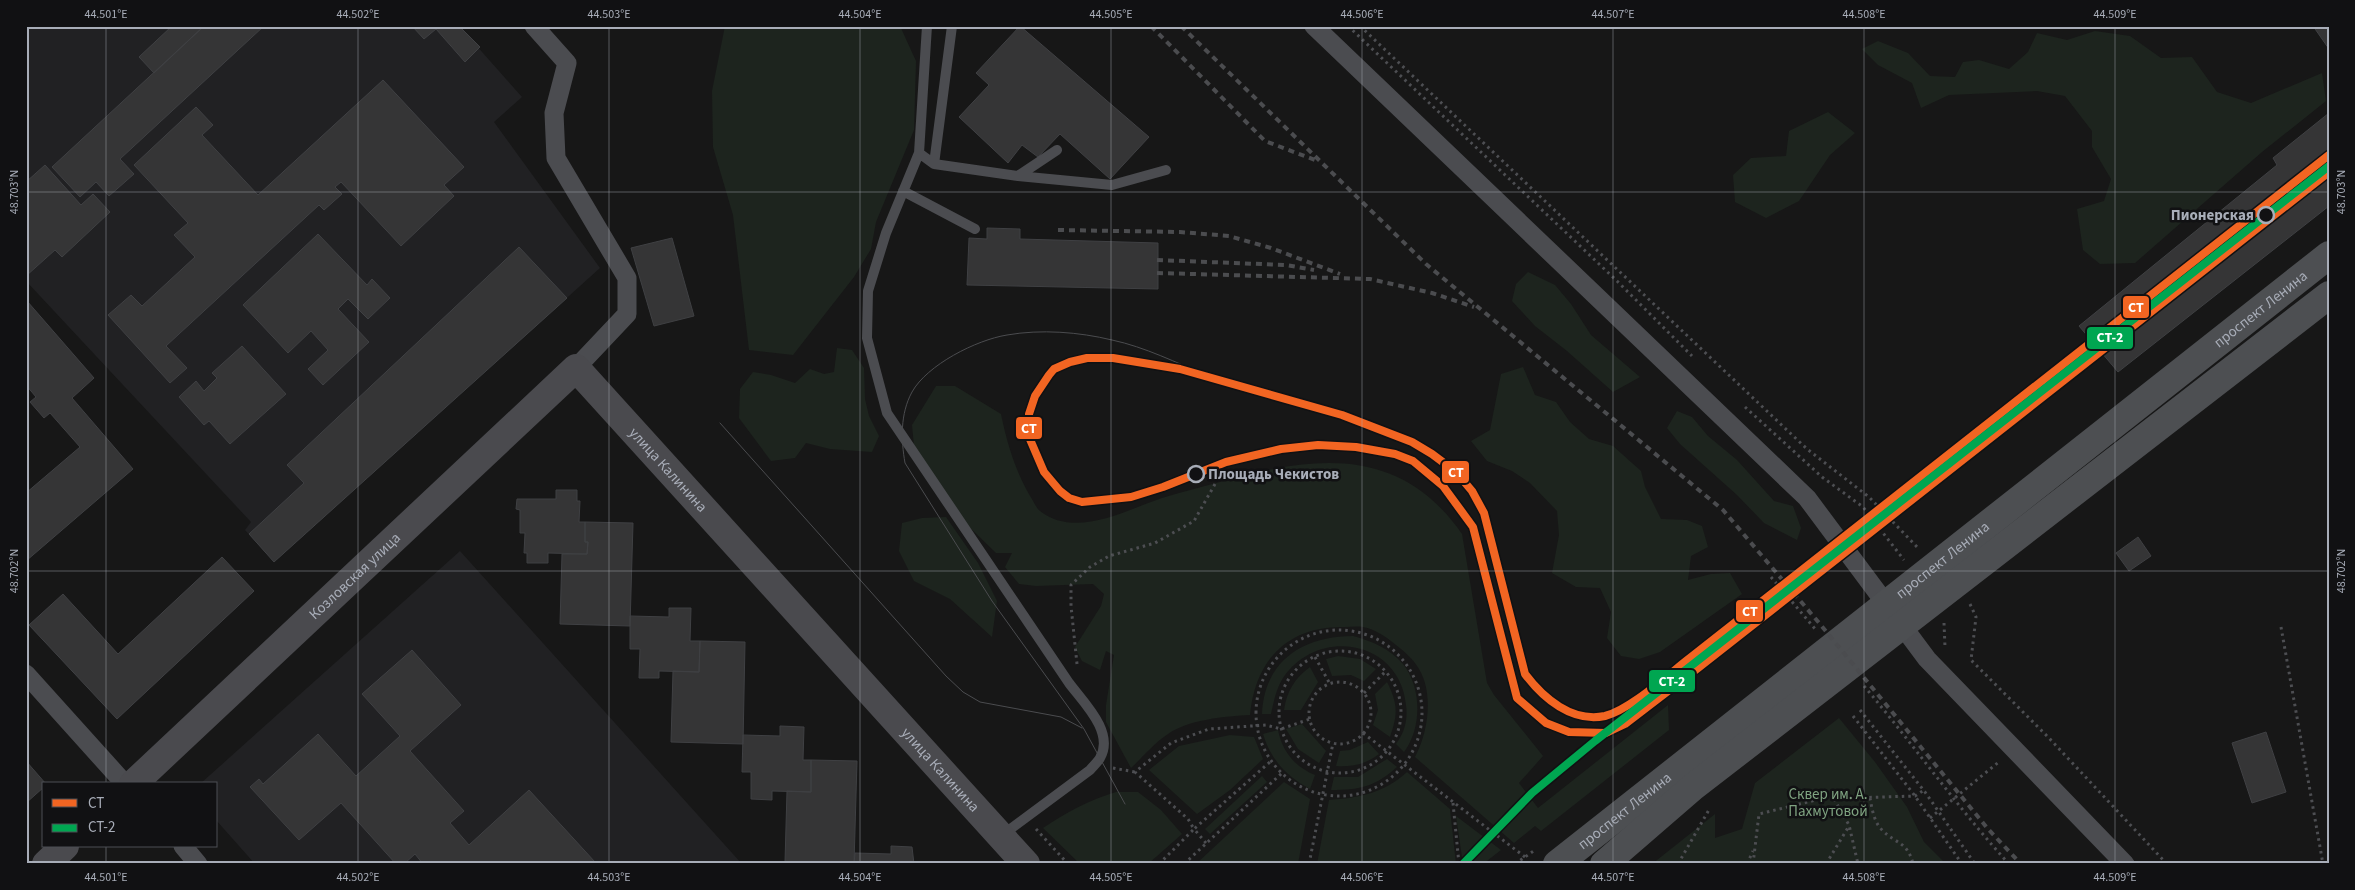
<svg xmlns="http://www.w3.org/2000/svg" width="2355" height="890" viewBox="0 0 2355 890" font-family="'Source Sans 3',sans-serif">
<rect width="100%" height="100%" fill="#171717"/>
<path fill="#212123" d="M 26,26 L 459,26 L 522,97 L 494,122 L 600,268 L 274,562 L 245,530 L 251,522 L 26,281 Z
M 460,551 L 742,864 L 255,864 L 216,820 L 216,784 L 200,784 Z"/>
<path fill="#1d241e" d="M 725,26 L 900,26 L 916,61 L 914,130 L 876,222 L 871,249 L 854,277 L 793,355 L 749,350 L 733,215 L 713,147 L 712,91 Z
M 2095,31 L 2130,36 L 2161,58 L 2192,57 L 2217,92 L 2251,103 L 2322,73 L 2326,101 L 2262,152 L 2135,263 L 2100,264 L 2083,250 L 2077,209 L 2104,201 L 2111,179 L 2092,147 L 2092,131 L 2065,96 L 2037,91 L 1949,95 L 1921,108 L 1912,83 L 1878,65 L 1862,49 L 1878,41 L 1908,53 L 1930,76 L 1955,77 L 1963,62 L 1979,60 L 2009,69 L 2028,52 L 2037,33 L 2067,40 Z
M 1828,112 L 1855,133 L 1830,155 L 1799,201 L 1766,218 L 1735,202 L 1733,175 L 1751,158 L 1786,156 L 1789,131 Z
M 1528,272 L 1555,285 L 1571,304 L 1591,335 L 1640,377 L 1613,392 L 1567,351 L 1535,326 L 1512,301 L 1516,284 Z
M 837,348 L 852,350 L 864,368 L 865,399 L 869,416 L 879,436 L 872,452 L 830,449 L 806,443 L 795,458 L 771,461 L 739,418 L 740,389 L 753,372 L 771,375 L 795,383 L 810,369 L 824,374 L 834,372 Z
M 1523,367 L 1535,395 L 1556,402 L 1570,422 L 1589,439 L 1613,446 L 1641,471 L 1645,487 L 1661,519 L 1687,520 L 1702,526 L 1708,547 L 1691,556 L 1688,580 L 1711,574 L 1730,573 L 1742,594 L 1660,652 L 1639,659 L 1621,656 L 1607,638 L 1611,612 L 1600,588 L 1576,587 L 1552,573 L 1559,535 L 1557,511 L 1530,483 L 1512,471 L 1487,461 L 1471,441 L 1490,430 L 1501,374 Z
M 936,386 L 955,386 L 1001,414 C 1007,443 1015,470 1030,496 C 1033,500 1036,508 1040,511 C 1076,539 1126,510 1162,498 C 1182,492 1204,486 1224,481 C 1316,455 1401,446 1462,534 L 1487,683 L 1494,695 L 1543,756 L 1519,783 L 1538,808 L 1668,705 L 1669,730 L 1541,831 L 1535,826 L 1514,843 L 1415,757 C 1428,733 1434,694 1419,669 C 1414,660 1404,651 1396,645 C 1386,637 1375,629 1363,627 C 1357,626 1350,627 1344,627 C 1287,626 1255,661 1250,715 C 1226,716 1187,720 1168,734 C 1154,743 1143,757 1131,768 L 1106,722 L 1106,705 L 1114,655 L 1106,651 L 1100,670 L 1082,661 L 1075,647 L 1101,606 L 1104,594 L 1093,584 L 1036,586 L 1019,584 L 1005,567 L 1012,553 L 996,553 L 958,516 L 914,446 L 912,425 Z
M 1677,411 L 1692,417 L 1708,436 L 1737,460 L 1774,501 L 1793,506 L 1801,528 L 1797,540 L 1764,523 L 1737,495 L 1680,444 L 1667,428 Z
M 946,517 L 978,563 L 997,601 L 992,637 L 950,599 L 914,581 L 899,551 L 902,523 L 922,518 Z
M 1353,636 C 1372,641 1390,649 1403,664 C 1422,688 1422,728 1404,752 L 1396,744 C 1405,732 1408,719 1406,705 C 1400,640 1318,626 1283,678 C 1276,689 1274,701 1271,714 L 1262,714 C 1264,661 1303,636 1353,636 Z
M 1338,656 L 1360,659 L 1376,669 L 1364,681 L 1351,675 L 1332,676 L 1326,659 Z
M 1310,667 L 1318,682 L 1301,710 L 1284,710 C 1287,691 1294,679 1310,667 Z
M 1387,682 C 1398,704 1398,714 1390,737 L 1373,725 L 1378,710 L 1375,694 Z
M 1839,718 L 1875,762 L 1907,807 L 1924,842 L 1946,864 L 1652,864 L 1715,814 L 1715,838 L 1742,829 L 1755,783 Z
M 1302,724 L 1326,751 L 1319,763 L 1298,749 L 1286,729 Z
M 1278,730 C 1282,751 1295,767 1315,775 L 1310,789 C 1286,776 1271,760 1263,734 Z
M 1230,735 L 1254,737 L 1263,759 L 1230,790 L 1197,814 L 1149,770 L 1179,746 Z
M 1368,742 L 1379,754 C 1367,764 1352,767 1336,766 L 1340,751 L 1350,750 Z
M 1387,759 L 1397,767 C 1375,787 1359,790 1331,790 L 1334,777 L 1358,777 Z
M 1407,772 L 1450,809 L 1456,864 L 1317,864 L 1329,800 C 1359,798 1384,793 1407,772 Z
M 1262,776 L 1267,782 L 1210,834 L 1205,829 Z
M 1284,782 L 1310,799 L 1298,864 L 1196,864 Z
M 1116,792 L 1138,792 L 1161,810 L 1182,834 L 1148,864 L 1080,864 L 1043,828 C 1067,812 1089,800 1116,792 Z
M 1456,816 L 1501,850 L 1483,864 L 1463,864 Z"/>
<path fill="#353536" stroke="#3f4043" d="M 172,26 L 204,26 L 154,73 L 139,57 Z
M 204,26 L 264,26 L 120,159 L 134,174 L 109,196 L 96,182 L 80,197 L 52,167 Z
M 412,26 L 459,26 L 480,47 L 465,62 L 436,29 L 424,39 Z
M 1020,26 L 1149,137 L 1110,179 L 1060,134 L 1038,157 L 1022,145 L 1008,163 L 959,117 L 989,85 L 976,73 Z
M 2313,26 L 2329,26 L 2329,49 Z
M 383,80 L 464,167 L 444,185 L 454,196 L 401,246 L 341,182 L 335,187 L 342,194 L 324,210 L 319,205 L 166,346 L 187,368 L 170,383 L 108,315 L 131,295 L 142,306 L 195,257 L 174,235 L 188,223 L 134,165 L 196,107 L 213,125 L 202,135 L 258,195 Z
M 2329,113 L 2329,206 L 2118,372 L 2079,326 L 2277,165 L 2273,158 Z
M 45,165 L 81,205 L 93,194 L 110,212 L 62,257 L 55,250 L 26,276 L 26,182 Z
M 987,228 L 1020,229 L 1020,239 L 1158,243 L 1158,289 L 967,285 L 969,238 L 987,239 Z
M 318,234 L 367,285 L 372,279 L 390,298 L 368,319 L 348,299 L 338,309 L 369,342 L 323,385 L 308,369 L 328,350 L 311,331 L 288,353 L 243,305 Z
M 672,238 L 694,316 L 654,326 L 631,248 Z
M 519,247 L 567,298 L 274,562 L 249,534 L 304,483 L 287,465 Z
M 27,301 L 94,378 L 72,398 L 133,469 L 26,561 L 26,493 L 80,447 L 50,413 L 44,418 L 30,402 L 36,397 L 26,385 Z
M 242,346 L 286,394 L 230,444 L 209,421 L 204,425 L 179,397 L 196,381 L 204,391 L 217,378 L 212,373 Z
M 556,490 L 577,490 L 577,501 L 580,501 L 579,522 L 585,522 L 585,542 L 588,542 L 587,554 L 548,553 L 548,563 L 527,563 L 527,553 L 524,553 L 525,533 L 520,533 L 520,510 L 516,509 L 517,499 L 556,499 Z
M 585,522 L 633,523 L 630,626 L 560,624 L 562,554 L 587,554 L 588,542 L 585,542 Z
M 2138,537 L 2151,556 L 2129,571 L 2116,553 Z
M 222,557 L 254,591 L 117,719 L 29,625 L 63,594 L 118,654 Z
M 669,608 L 691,608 L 690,641 L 700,641 L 699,672 L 659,671 L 659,678 L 639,678 L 640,649 L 630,649 L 630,616 L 669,617 Z
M 700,641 L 745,642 L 743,744 L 671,742 L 673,671 L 699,672 Z
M 412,650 L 461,705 L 410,751 L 464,811 L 450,823 L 469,845 L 529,790 L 595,862 L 593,864 L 423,864 L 415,854 L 404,864 L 396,864 L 341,803 L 299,840 L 250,787 L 259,779 L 263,784 L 318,734 L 356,776 L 400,736 L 362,694 Z
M 780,726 L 804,727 L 803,760 L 811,760 L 811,792 L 772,791 L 772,800 L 751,799 L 751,772 L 742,772 L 743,735 L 780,736 Z
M 2266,732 L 2286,792 L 2252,803 L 2232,743 Z
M 811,760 L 857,761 L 854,864 L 785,862 L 787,791 L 811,792 Z
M 26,761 L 46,784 L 44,784 L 44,787 L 26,803 Z
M 891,846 L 912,847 L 914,864 L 854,864 L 855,853 L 891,854 Z"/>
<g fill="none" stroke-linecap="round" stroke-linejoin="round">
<path stroke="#4d4e52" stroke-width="3" stroke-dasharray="2.5 4" stroke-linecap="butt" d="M 1348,26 L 1618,282 L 1692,356
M 1360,26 L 1807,449 L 1869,497 L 1918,548
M 1745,407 L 1822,477 L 1863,507 L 1904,560
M 1771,577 L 1816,630
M 1970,604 L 1976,617 L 1971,660 L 2048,737 L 2167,864
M 1944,623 L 1945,647
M 2281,627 L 2323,864
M1256 713a83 83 0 1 1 166 0a83 83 0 1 1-166 0Z
M1279 712a61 61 0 1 1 122 0a61 61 0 1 1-122 0Z
M 1315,657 L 1330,684
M 1077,664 L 1071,606 L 1071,585 L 1090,567 L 1109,556 L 1155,543 L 1194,521 L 1219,477
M1309 713a31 31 0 1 1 62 0a31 31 0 1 1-62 0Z
M 1864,686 C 1913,744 1957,807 2009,864
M 1364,693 L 1385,672
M 1860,710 L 1925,792 L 1975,864
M 1853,716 L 1915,796 L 1962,864
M 1363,733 L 1525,857
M 1113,768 L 1135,772
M 1870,798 C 1872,809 1874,822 1882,830 C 1896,844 1908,842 1913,864
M 1834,799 L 1849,825 L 1858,864
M 1453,803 L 1459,864
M 1930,818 L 2000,761
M 1036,829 L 1068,864
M 1206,843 L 1194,829 L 1271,761
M 1159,864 L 1194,829 L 1188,819 L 1135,772 L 1171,743 L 1209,729 L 1266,725 L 1281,729 L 1310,719
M 1184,864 L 1282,773
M 1309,864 L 1333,743
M 1515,864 L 1535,850
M 1678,864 L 1710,808
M 1747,864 L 1753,851
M 1753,864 L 1759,814 L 1820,799 L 1915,796 L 1924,790
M 1826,864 L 1849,826"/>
<path stroke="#4b4c50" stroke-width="10" d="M 927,26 L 919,153 L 886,233 L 868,291 L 867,338 L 887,413 L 1069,683 C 1083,702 1115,732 1100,758 C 1098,762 1093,766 1090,770 L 1001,836
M 919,153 L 934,164 L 952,26
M 934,164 L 1018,176 L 1112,185 L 1166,170
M 1018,176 L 1057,150
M 903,191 L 975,229"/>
<path stroke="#4b4c50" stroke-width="19" d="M 534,26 L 567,63 L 554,113 L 556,158 L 627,278 L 627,314 L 576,368
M 1314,26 L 1807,498 L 1927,659 L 2125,864
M 26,674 L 125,784
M 183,846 L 198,864"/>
<g stroke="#4a4a4e" stroke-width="28">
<path id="s1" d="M 133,784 L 576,368 L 1026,864"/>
<path d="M 46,864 L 65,846"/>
</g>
<g stroke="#4d4f52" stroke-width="28">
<path id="s2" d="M 1557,864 L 2329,255"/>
<path d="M 1604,864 L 1693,787 L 2329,295"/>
</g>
<path stroke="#4b4c4f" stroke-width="1" d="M 720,423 L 946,676 L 963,692 L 980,702 L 1061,717 L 1082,728
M 1125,804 L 1084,729 L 992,601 L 905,463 C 901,440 900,414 912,392 C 927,365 976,340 1007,335 C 1041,329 1079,332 1112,340 C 1145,347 1177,363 1208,376"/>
<path stroke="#4b4c4f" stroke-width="4" stroke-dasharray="6 5" stroke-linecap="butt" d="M 1151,26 L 1265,141 L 1315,160
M 1181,26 L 1426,264 L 1723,510 L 1820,624 L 1988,829 L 2021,864
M 1058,230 L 1180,232 L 1229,236 L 1271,248 L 1340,274
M 1157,260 L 1286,265 L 1314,270
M 1157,273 L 1370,279 L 1432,293 L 1474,307"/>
<g stroke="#111113" stroke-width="11">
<path id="rail-1" d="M 2329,155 L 1690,658 C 1669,674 1630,710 1605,716 C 1572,723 1543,698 1525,674 L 1484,513 L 1472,491 L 1456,472 L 1432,454 L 1412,442 L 1342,415 L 1180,369 L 1113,358 L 1087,358 L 1070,362 L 1054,369 L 1049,375 L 1035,396 L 1029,414 L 1029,437 L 1044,472 L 1060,491 L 1069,498 L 1082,502 L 1131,497 L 1163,487 L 1226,462 L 1281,449 L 1318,445 L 1356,447 L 1395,454 L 1413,461 L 1443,486 L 1473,527 L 1517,698 L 1546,723 L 1569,732 L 1606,733 L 1625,724 L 1698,668 L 2329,172"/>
</g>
<g stroke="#111113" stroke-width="11">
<path id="rail-2" d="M 1463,864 L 1532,793 L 1595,741 L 2329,166"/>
</g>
<use href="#rail-1" stroke="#f26522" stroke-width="8"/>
<use href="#rail-2" stroke="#00a651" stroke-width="8"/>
</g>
<path fill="none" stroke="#a8adb8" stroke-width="1" stroke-opacity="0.45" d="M 106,26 L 106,784M 358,26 L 358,864M 609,26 L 609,864M 860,26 L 860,864M 1111,26 L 1111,864M 1362,26 L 1362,864M 1613,26 L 1613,864M 1864,26 L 1864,864M 2115,26 L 2115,864M 26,192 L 2329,192M 26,571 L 2329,571M 106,846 L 106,864"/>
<g fill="#111113" stroke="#a8adb8" stroke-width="2.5">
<circle cx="2266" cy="215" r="8"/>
<circle cx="1196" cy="474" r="8"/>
</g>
<g text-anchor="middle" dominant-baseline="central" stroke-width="5" stroke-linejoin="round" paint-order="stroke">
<g font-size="15" font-weight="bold" fill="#a8adb8" stroke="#111113" text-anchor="end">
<text x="2254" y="215">Пионерская</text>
<text x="1208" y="474" text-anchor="start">Площадь Чекистов</text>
</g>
<g font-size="15" fill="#a8adb8" stroke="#111113">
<text stroke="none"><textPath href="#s2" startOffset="896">проспект Ленина</textPath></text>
<text stroke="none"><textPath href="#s1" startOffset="745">улица Калинина</textPath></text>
<text stroke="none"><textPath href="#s2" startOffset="491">проспект Ленина</textPath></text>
<text stroke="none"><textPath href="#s1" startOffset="304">Козловская улица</textPath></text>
<text stroke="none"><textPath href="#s1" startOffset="1150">улица Калинина</textPath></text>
<text stroke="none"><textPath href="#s2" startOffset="86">проспект Ленина</textPath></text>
</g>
<g font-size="15" fill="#7fa381" stroke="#111113">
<text x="1828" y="794">Сквер им. А.<tspan x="1828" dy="17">Пахмутовой</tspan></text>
</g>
</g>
<g stroke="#111113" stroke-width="2">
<rect x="2122" y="295" width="28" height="24" rx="5" fill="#f26522"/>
<rect x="2086" y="326" width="48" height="24" rx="5" fill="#00a651"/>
<rect x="1015" y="416" width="28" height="24" rx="5" fill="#f26522"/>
<rect x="1441" y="460" width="29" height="24" rx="5" fill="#f26522"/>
<rect x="1735" y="599" width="29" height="24" rx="5" fill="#f26522"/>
<rect x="1648" y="669" width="48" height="24" rx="5" fill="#00a651"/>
</g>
<g font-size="14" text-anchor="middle" font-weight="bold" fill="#fff">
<text x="2136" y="312">СТ</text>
<text x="2110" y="342">СТ-2</text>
<text x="1029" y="433">СТ</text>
<text x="1456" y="477">СТ</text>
<text x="1750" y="616">СТ</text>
<text x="1672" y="686">СТ-2</text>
</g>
<rect width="2355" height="890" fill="none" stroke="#111113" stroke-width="55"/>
<rect x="42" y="782" width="175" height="65" fill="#111113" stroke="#4d4f55"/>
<rect x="52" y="799" width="25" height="8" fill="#f26522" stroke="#4d4f55"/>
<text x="88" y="808" font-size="15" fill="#a8adb8">СТ</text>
<rect x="52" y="824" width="25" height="8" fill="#00a651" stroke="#4d4f55"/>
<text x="88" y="832" font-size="15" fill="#a8adb8">СТ-2</text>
<rect x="28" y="28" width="2300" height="834" fill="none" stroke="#a8adb8" stroke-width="2"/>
<g font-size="12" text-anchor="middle" fill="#a8adb8">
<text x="106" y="18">44.501°E</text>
<text x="358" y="18">44.502°E</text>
<text x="609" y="18">44.503°E</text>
<text x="860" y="18">44.504°E</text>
<text x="1111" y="18">44.505°E</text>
<text x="1362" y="18">44.506°E</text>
<text x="1613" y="18">44.507°E</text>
<text x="1864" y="18">44.508°E</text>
<text x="2115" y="18">44.509°E</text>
<text transform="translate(14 192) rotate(-90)" y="4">48.703°N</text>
<text transform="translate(2341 192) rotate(-90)" y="4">48.703°N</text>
<text transform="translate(14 571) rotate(-90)" y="4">48.702°N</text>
<text transform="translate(2341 571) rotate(-90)" y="4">48.702°N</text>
<text x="106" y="881">44.501°E</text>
<text x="358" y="881">44.502°E</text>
<text x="609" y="881">44.503°E</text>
<text x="860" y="881">44.504°E</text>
<text x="1111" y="881">44.505°E</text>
<text x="1362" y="881">44.506°E</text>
<text x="1613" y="881">44.507°E</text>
<text x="1864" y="881">44.508°E</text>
<text x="2115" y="881">44.509°E</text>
</g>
</svg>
